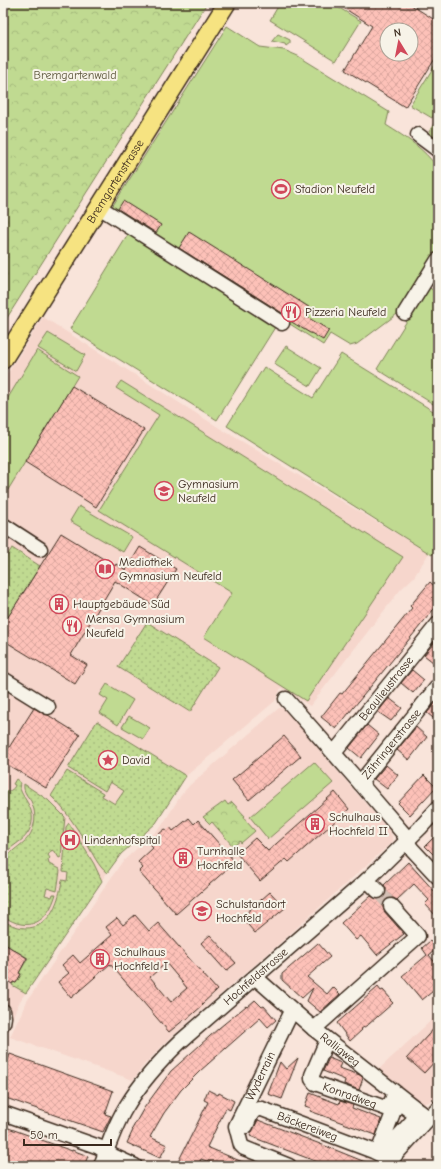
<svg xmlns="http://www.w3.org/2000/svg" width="441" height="1169" viewBox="0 0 441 1169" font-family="'Comic Neue',sans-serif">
<defs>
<pattern id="grass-dots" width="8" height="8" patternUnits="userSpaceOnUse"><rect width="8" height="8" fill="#c0da91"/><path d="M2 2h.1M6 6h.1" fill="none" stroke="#a6bb7d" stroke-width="1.8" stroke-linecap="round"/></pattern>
<pattern id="forest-crowns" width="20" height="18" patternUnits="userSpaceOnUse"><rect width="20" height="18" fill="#c0da91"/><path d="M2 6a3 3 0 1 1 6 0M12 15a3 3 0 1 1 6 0" fill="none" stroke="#a6bb7d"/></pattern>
<pattern id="building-cross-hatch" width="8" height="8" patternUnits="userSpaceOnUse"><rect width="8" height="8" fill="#fdc1b8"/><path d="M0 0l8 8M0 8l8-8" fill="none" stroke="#daa69e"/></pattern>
</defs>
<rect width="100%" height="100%" fill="#f9e4da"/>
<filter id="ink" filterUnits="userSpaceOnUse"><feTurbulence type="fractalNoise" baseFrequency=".025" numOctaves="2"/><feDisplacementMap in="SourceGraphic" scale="8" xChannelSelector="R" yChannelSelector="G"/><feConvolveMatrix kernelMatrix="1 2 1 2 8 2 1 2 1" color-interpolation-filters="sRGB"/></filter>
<g filter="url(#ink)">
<path fill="#f6d6cc" d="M 43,317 L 221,429 L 429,553 L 414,577 L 401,589 L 310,706 L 281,688 L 275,701 L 186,776 L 156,823 L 117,858 L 20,1001 L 3,1037 L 3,381 Z
M 279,708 L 284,709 L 390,832 L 392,836 L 392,841 L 390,844 L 273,949 L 170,1038 L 144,1065 L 133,1080 L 10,1037 L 27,1001 L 122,862 L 161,827 L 181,795 L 190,785 Z
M 438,1014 L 438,1092 L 429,1102 L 422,1104 L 378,1070 Z"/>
<path fill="url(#grass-dots)" stroke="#7e8258" d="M 12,548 L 40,566 L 8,617 L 3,614 L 3,562 Z
M 147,622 L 218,667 L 190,712 L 118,667 Z
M 97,721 L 186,776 L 156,823 L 121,854 L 107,873 C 98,866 93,854 87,844 C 76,827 66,810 51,796 L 67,771 L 103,793 L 102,796 L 115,804 L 124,791 L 110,782 L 105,791 L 68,768 Z
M 16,779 L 20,782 C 16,796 41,807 29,831 C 24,840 18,842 11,848 C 7,850 5,854 3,858 L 3,792 C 8,792 14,790 15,785 L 13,784 Z
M 24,784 L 48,800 L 65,817 L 61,857 L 59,858 L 56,853 L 52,850 L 48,855 L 50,858 L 48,860 L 49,864 L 59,869 L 60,871 L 57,891 L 47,888 L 45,895 L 52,897 L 53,894 L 56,894 C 48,922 29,934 3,916 C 3,907 1,867 4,862 C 13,845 30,845 34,824 C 36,816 34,808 31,801 C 27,795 23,792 24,784 Z
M 69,823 L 94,864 L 102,881 L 26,993 L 12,985 L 14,982 L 16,983 L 21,975 L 19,973 L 28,958 L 3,943 L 3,921 C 40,941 57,915 62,880 L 67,881 L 68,873 L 63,872 L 66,827 Z"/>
<path fill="url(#forest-crowns)" stroke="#7e8258" d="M 3,3 L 207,3 L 3,324 Z
M 225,801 L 228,805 L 232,802 L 245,816 L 244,817 L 246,821 L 255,831 L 241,843 L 240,841 L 235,845 L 232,845 L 212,822 L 210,824 L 203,817 Z"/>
<path fill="#c0da91" stroke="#7e8258" d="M 280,3 L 331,3 L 361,21 L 336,61 L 270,20 Z
M 227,26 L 260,47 L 284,50 L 298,56 L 389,112 L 386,125 C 408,139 422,147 438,168 L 438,260 L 401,311 L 357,344 L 350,346 L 330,334 L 323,345 L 110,210 Z
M 278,34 L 290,40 L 290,43 L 286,46 L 285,44 L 272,41 Z
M 438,60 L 438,107 L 432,118 L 410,105 Z
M 438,117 L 438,142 L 427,135 Z
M 129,233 L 277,324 L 217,420 L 70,329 Z
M 428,287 L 438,293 L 438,407 L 377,369 Z
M 48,333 L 85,355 L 76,371 L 38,348 Z
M 286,346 L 321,368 L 310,386 L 274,364 Z
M 37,350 L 78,376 L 3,498 L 3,406 Z
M 341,354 L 438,414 L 438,547 L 432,555 L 227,426 L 264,367 L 313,398 Z
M 121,381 L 403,557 L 306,701 L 204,637 L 232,593 L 99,510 L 159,415 L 116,388 Z
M 79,506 L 132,537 L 123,552 L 70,521 Z
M 107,684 L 133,700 L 118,725 L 100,713 L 108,700 L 100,695 Z
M 129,716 L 150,728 L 143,739 L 122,727 Z
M 314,762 L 333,783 L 268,839 L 250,817 Z"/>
<path fill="url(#building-cross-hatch)" stroke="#3b2a1e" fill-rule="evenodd" d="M 336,3 L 408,3 L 438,22 L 438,54 L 405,107 L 345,70 L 372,26 ZM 387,30 L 411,30 L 411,54 L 387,54 Z
M 123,201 L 161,225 L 156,233 L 118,209 Z
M 189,232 L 312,309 L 307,317 L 329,330 L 323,340 L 311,333 L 310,333 L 290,321 L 287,316 L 179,248 Z
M 72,386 L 144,430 L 96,507 L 25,462 Z
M 61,533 L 115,566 L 116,564 L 126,570 L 140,547 L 176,569 L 153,605 L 115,581 L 71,655 L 87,665 L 75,684 L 3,640 L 3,614 L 8,617 Z
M 430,582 L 438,589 L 438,604 L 336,729 L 321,717 L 340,693 L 342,694 L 412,608 L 410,606 Z
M 438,638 L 438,666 L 424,655 Z
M 412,670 L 424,680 L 413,693 L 401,683 Z
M 389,698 L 402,708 L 391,721 L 378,712 Z
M 438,700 L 438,722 L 427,713 Z
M 34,708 L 44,714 L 48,715 L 80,735 L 46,788 L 3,762 L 3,757 Z
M 367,725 L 379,735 L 361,758 L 349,748 Z
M 416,727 L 427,737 L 409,760 L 397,750 Z
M 284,736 L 301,756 L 249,800 L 232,780 Z
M 386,765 L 398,775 L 387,789 L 374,779 Z
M 424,775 L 436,787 L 410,815 L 398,803 Z
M 335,792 L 349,809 L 289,862 L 286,859 L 260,881 L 237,854 L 255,838 L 268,851 Z
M 189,818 L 194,824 L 198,820 L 235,862 L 176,914 L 139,872 L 143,868 L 138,862 L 153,848 L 150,845 L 154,842 L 152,840 L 165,829 L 167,830 L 170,827 L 173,831 Z
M 438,833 L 438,859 L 425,846 Z
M 408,862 L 436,893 L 438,891 L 438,918 L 425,904 L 429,900 L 414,884 L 397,900 L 393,898 L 390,898 L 386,899 L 383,904 L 383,907 L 384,911 L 404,934 L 377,955 L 361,936 L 356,940 L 341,923 L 371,896 L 376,899 L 381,899 L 384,897 L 386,893 L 386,888 L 384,885 Z
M 270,892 L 285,908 L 255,933 L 242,918 L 244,916 L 244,915 Z
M 135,915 L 149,931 L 158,923 L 217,990 L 202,1004 L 203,1005 L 186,1020 L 185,1019 L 169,1032 L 110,964 L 71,998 L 58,982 L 69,973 L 62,965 L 73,955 L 80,963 L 112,935 L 106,927 L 117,918 L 123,925 ZM 166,963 L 187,988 L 171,1002 L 150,977 Z
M 210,935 L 236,963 L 226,971 L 201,943 Z
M 430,941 L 438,948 L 429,955 L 438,966 L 438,987 L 422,1000 L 402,976 L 427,955 L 422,948 Z
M 3,943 L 27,958 L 19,973 L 21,974 L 16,983 L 13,982 L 12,984 L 3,978 Z
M 318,943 L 330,957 L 307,977 L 327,994 L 333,987 L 340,994 L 320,1012 L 307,1001 L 313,988 L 302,998 L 282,980 L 282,974 Z
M 378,987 L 381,991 L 383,990 L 391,999 L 390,1000 L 393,1003 L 369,1024 L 361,1029 L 362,1030 L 350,1041 L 337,1023 Z
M 255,1000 L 262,1007 L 264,1006 L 276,1020 L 268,1027 L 260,1018 L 200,1071 L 181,1090 L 164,1113 L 150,1137 L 167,1145 L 160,1158 L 127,1143 L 133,1130 L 132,1129 L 144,1108 L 171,1071 L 219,1028 L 246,1006 L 247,1007 Z
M 438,1024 L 438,1058 L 424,1073 L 407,1058 Z
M 10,1054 L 113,1091 L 105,1114 L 111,1116 L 103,1132 L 3,1097 L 3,1074 Z
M 298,1058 L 282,1099 L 268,1094 L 280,1062 L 286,1069 Z
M 329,1058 L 341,1063 L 339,1068 L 360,1075 L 363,1078 L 359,1090 L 344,1084 L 345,1080 L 323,1071 Z
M 208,1090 L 218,1095 L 219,1093 L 234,1101 L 230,1110 L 226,1108 L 207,1147 L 252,1166 L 221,1166 L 201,1159 L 198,1166 L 176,1166 L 208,1102 L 204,1100 Z
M 310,1093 L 339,1104 L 340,1101 L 353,1105 L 352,1108 L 381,1119 L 376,1135 L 310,1111 L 311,1108 L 305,1106 Z
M 258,1120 L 333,1149 L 375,1166 L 328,1166 L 260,1140 L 250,1136 Z
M 3,1126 L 72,1151 L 72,1150 L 88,1156 L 84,1166 L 3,1166 Z"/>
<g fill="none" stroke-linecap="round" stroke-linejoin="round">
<path stroke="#d3bfb4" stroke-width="14" stroke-dasharray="14 7" stroke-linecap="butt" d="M 378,891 L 391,906"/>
<g stroke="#3b2a1e" stroke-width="17">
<g id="minor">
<path d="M 418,135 L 438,150"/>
<path d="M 99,207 L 282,323"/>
<path d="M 405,313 L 438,260"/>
<path d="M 3,525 L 40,549"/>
<path d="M 3,679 L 48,707"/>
<path d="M 286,699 L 360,783 L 403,833 L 411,848 L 438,877"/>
<path id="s1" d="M 334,753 L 438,624"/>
<path id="s2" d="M 360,783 L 438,686"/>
<path d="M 367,880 L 378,891"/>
<path id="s3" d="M 255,977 L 314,1029 L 428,1118"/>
<path d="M 3,1011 L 4,1017 L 3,1023"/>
<path d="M 314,1029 L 418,936 L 391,906"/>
<path id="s4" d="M 327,1040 L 312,1075 L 312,1079 L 315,1083 L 388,1109 L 395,1093"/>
<path d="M 398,1103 L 400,1103 L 417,1116 L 385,1151 L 380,1147 L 396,1105 Z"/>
<path d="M 3,1113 L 99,1147 L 113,1156 L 135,1166"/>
<path id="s5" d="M 246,1126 C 250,1118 251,1108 262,1109 L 373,1151 L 391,1160"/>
<path id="s6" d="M 101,1166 C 108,1146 115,1125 126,1107 C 141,1082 160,1061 181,1041 L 367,880 L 420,828 L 438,808"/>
<path id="s7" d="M 289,1166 L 244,1148 L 241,1145 L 236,1126 L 292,1011"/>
<path d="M 387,1166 L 397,1153 L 438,1108"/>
</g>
</g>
<g stroke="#3b2a1e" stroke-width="20">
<g id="major">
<path id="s8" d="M 3,360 L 227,3"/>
</g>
</g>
<use href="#minor" stroke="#f7f3e8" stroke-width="14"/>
<use href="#major" stroke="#f6e381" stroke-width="17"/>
</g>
</g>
<defs>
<g id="stadium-ring" transform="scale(1)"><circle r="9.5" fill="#f7f3e8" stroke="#d1495b" stroke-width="1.5"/><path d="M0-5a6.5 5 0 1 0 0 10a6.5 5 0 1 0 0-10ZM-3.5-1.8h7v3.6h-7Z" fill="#d1495b"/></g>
<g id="restaurant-ring" transform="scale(1)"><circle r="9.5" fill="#f7f3e8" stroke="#d1495b" stroke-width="1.5"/><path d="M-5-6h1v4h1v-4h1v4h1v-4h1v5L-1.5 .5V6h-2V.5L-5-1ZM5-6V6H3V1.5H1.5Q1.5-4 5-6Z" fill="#d1495b"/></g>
<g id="school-ring" transform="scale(1)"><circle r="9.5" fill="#f7f3e8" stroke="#d1495b" stroke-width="1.5"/><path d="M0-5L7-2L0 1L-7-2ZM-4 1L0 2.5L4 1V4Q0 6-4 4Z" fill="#d1495b"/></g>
<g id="library-ring" transform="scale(1)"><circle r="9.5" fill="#f7f3e8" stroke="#d1495b" stroke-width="1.5"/><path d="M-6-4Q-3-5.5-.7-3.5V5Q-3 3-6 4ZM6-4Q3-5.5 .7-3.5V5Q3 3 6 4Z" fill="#d1495b"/></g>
<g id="building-ring" transform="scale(1)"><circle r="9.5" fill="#f7f3e8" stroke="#d1495b" stroke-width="1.5"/><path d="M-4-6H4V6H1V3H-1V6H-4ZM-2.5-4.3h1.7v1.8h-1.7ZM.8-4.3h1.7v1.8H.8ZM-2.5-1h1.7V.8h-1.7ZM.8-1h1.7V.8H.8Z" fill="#d1495b"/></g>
<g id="sight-ring" transform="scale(1)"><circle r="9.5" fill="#f7f3e8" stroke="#d1495b" stroke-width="1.5"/><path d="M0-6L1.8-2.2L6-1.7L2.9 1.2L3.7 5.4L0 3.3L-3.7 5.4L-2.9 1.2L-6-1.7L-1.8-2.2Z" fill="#d1495b"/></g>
<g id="hospital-ring" transform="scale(1)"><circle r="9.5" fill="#f7f3e8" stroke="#d1495b" stroke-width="1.5"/><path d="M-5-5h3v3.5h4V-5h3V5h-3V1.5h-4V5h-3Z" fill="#d1495b"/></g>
</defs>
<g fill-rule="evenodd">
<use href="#stadium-ring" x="281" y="189"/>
<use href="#restaurant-ring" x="291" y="312"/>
<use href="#school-ring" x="164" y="491"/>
<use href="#library-ring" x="105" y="569"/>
<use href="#building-ring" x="59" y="604"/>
<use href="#restaurant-ring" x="72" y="626"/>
<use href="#sight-ring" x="108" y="760"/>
<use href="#building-ring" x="315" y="824"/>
<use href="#hospital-ring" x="70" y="840"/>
<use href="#building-ring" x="183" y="858"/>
<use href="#school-ring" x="202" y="911"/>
<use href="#building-ring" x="100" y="959"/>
</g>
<g text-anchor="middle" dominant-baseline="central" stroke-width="4" stroke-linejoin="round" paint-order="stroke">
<g font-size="12" fill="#5c563b" stroke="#f7f3e8">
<text x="75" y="75">Bremgartenwald</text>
</g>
<g font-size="12" fill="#3b2a1e" stroke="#f7f3e8">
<text stroke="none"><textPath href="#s8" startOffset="211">Bremgartenstrasse</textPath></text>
<text stroke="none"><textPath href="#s1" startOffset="83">Beaulieustrasse</textPath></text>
<text stroke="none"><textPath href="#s2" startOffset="50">Zähringerstrasse</textPath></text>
<text stroke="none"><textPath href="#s6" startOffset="249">Hochfeldstrasse</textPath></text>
<text stroke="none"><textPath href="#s3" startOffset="112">Ralligweg</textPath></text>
<text stroke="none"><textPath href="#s7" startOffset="128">Wyderrain</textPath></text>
<text stroke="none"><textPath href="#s4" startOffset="84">Konradweg</textPath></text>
<text stroke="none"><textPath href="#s5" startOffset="74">Bäckereiweg</textPath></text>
</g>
<g font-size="12" fill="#3b2a1e" stroke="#f7f3e8" text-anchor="start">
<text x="295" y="189">Stadion Neufeld</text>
<text x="305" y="312">Pizzeria Neufeld</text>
<text x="178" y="484">Gymnasium<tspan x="178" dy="14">Neufeld</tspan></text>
<text x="119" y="562">Mediothek<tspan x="119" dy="14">Gymnasium Neufeld</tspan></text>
<text x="73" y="604">Hauptgebäude Süd</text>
<text x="86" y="619">Mensa Gymnasium<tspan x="86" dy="14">Neufeld</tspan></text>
<text x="122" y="760">David</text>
<text x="329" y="817">Schulhaus<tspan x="329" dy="14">Hochfeld II</tspan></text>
<text x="84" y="840">Lindenhofspital</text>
<text x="197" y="851">Turnhalle<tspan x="197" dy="14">Hochfeld</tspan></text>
<text x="216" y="904">Schulstandort<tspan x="216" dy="14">Hochfeld</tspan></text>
<text x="114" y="952">Schulhaus<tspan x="114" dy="14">Hochfeld I</tspan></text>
</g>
</g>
<rect width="441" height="1169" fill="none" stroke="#f7f3e8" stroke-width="16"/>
<rect x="8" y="8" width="425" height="1153" fill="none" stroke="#3b2a1e" stroke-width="1.5" filter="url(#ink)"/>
<g transform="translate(399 42) rotate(350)"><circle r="19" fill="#f7f3e8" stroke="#aca397"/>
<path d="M0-3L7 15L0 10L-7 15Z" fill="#d1495b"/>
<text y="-6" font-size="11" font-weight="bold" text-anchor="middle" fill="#3b2a1e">N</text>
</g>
<path d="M24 1139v6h87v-6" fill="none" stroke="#3b2a1e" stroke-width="2"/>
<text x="30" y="1139" font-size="12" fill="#3b2a1e" stroke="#f7f3e8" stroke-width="3" paint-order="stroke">50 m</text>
</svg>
